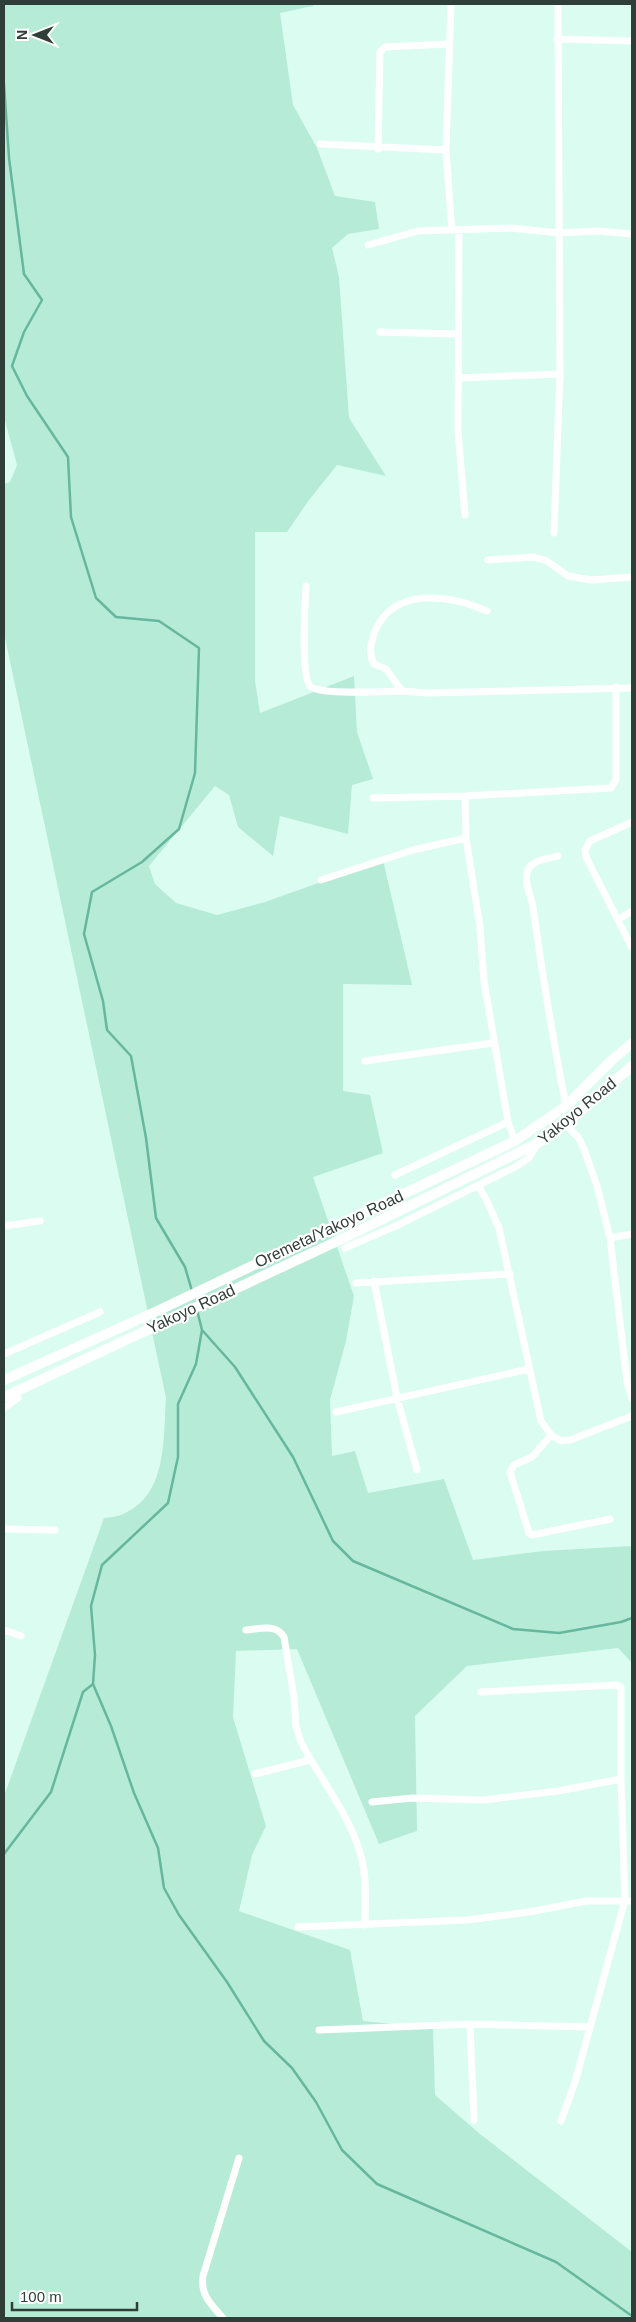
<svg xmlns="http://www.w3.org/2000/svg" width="636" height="2322" viewBox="0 0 636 2322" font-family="Arial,sans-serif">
<rect width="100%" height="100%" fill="#dbfdf1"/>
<path fill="#b6ebd8" d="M 4,4 L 313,4 L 313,6 L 280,13 L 293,105 L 317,148 L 335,196 L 375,202 L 379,229 L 348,234 L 332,248 L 339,277 L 349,418 L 386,476 L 337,465 L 309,500 L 287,532 L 255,532 L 255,681 L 260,713 L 354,676 L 357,732 L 373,779 L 352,785 L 348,834 L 280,816 L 273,856 L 238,827 L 229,795 L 215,786 L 149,866 L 155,884 L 176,903 L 217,915 L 265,902 L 383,860 L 412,985 L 343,984 L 343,1091 L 370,1095 L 383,1153 L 313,1177 L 354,1296 L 346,1341 L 330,1400 L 332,1456 L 355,1451 L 368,1493 L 444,1479 L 473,1560 L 543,1551 L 632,1546 L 632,1663 L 618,1648 L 467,1666 L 415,1716 L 417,1831 L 379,1844 L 297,1649 L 236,1651 L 233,1717 L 266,1826 L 252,1855 L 239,1911 L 350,1950 L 363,2021 L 433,2028 L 435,2095 L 480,2134 L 632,2252 L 632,2318 L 4,2318 L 4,1796 L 104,1518 C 110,1517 118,1517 123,1514 C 168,1495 163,1438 166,1398 L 4,633 L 4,484 L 10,482 L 17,465 L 4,417 Z"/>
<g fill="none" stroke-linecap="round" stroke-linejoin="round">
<path stroke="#66b79e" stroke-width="2.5" d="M 4,84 L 9,158 L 24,274 L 42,300 L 24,332 L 12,366 L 27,396 L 68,457 L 71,517 L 96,598 L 116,617 L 159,621 L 199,648 L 195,773 L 179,829 L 142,862 L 92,892 L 84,934 L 103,1001 L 107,1030 L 131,1056 L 146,1138 L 156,1218 L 185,1267 L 192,1291
M 202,1330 L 235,1367 L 293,1457 L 333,1541 L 353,1561 L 513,1629 L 559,1633 L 621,1622 L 632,1618
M 93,1684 L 111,1726 L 134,1793 L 158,1848 L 164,1888 L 179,1915 L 227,1982 L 264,2041 L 292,2068 L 316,2102 L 342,2150 L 377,2184 L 556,2262 L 632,2316
M 4,1854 L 51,1792 L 83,1692 L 93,1684 L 95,1655 L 91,1606 L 102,1565 L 168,1503 L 178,1457 L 178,1404 L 196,1364 L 202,1330 L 197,1310"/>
<path stroke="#fff" stroke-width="7" d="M 451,4 L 446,150 L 451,219 L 452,228 L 459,232 L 458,431 L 465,515
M 557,39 L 632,41
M 320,144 L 446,150
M 378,149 L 380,52 L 385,47 L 449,44
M 368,245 L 418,231 L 511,228 L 559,233 L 598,231 L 632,234
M 380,332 L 458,334
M 459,378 L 560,374
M 554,533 L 560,374 L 558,4
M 488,560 L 534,557 L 547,561 L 568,576 L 591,580 L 632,577
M 306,586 C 305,601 301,677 310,686 C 320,696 386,691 402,691
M 487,611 C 451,595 394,586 375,631 C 371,643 368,652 374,664 L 386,669 L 402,691 L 426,693 L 632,688
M 465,796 L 466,838 L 480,927 L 484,981 L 508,1122 L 515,1141
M 373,798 L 465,796 L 611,788 L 616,779 L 616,687
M 632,822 L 590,841 L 585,850 L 586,857 L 632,948
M 558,856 C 548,859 533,859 528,870 C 523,881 531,895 533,907 C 542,973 553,1040 566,1106
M 321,880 L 413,850 L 466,838
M 619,919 L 632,911
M 365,1061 L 493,1043
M 565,1124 L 578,1137 L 584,1149 L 597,1186 L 610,1238 L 627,1381 L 632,1399
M 395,1175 L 508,1122
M 478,1186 L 486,1199 L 499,1228 L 541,1421 L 551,1435 L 561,1441 L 570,1440 L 632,1416
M 4,1226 L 40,1221
M 610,1238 L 632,1234
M 345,1248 L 400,1224 L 515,1167 L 529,1158 L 538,1143
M 374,1281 L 397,1398 L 417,1470
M 356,1283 L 510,1274
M 4,1354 L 100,1312
M 4,1408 L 18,1398
M 336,1412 L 529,1369
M 551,1435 L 532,1457 L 514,1465 L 510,1472 L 529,1533 L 532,1535 L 610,1519
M 4,1529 L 55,1530
M 4,1630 L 21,1636
M 246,1630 C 259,1629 276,1623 284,1637 L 294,1697 L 296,1727 L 301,1742 C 321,1781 352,1817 362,1860 C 367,1881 365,1904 365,1925
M 481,1692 L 616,1685 L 621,1687 L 621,1779 L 625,1900 L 575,2082 L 561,2121
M 255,1774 L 310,1760
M 372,1802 L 412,1798 L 484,1800 L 558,1791 L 621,1779
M 298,1927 L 467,1920 L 529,1912 L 586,1901 L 632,1901
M 470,2024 L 474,2120
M 319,2030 L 470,2024 L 590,2027
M 223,2318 C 211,2304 200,2295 203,2276 L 239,2158"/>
<path stroke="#fff" stroke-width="10" d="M 4,1380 L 153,1313 L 515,1141 L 566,1106 L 612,1060 L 632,1043
M 4,1397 L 344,1238 L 538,1143 L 565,1124 L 632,1066"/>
</g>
<g text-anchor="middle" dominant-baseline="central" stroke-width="4.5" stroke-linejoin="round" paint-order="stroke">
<g font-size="16" fill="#303e39" stroke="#fff">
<text transform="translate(577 1111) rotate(-39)">Yakoyo Road</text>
<text transform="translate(329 1229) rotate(-25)">Oremeta/Yakoyo Road</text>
<text transform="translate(191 1309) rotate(-25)">Yakoyo Road</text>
</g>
</g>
<rect width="636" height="2322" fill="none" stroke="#303e39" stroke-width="10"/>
<g transform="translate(35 35) rotate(270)" stroke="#ffffff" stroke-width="4" paint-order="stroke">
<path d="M0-4L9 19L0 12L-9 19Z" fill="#303e39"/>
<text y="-8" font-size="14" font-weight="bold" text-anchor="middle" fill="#303e39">N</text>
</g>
<path d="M12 2302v8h125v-8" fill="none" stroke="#303e39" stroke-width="2.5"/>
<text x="20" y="2302" font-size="15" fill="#303e39" stroke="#ffffff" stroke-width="4" paint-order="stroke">100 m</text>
</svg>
